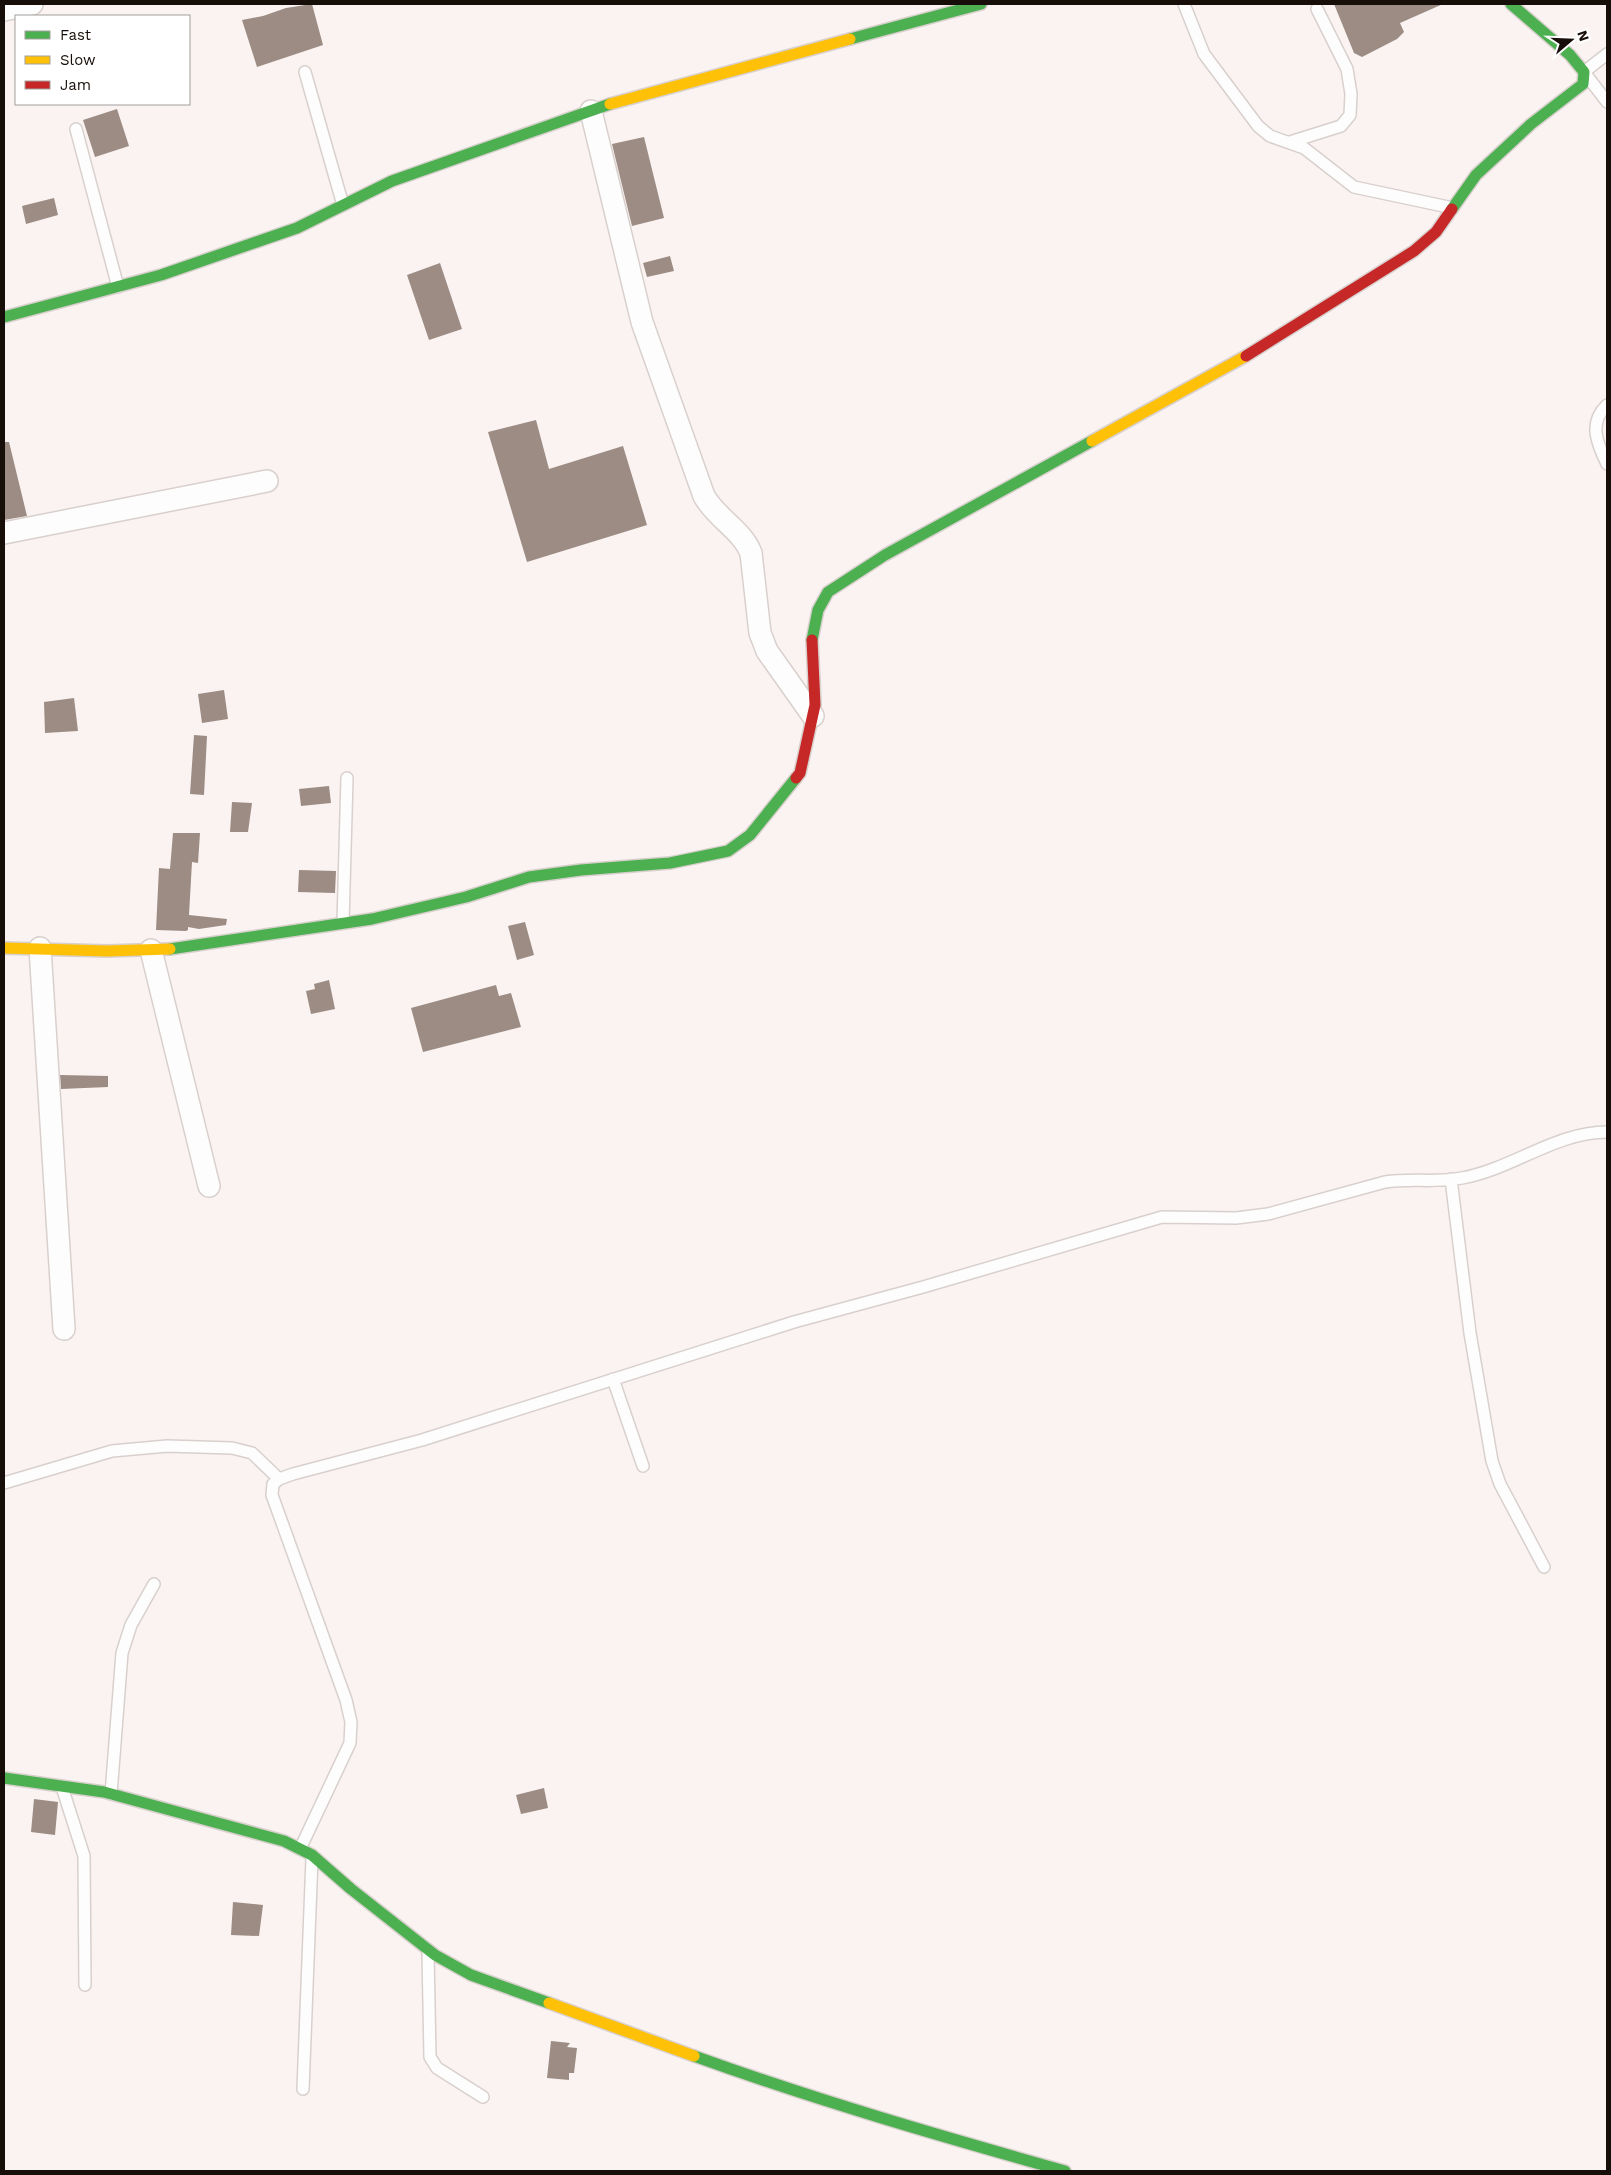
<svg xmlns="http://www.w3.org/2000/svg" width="1611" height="2175" viewBox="0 0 1611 2175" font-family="'Work Sans',sans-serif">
<rect width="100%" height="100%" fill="#faf3f1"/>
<path fill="#9c8c84" d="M 312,4 L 323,45 L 257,67 L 242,20 L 263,16 L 286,8 Z
M 1334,4 L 1443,4 L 1400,23 L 1404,32 L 1397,39 L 1362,57 L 1354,53 Z
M 117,109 L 129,146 L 95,157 L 83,120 Z
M 644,137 L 664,218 L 632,226 L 612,144 Z
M 54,198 L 58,215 L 26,224 L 22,206 Z
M 670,256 L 674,271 L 647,277 L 643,263 Z
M 440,263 L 462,329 L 429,340 L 407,275 Z
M 536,420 L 549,469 L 623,446 L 647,525 L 527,562 L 488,432 Z
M 4,442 L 9,442 L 27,516 L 4,520 Z
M 224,690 L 228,719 L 202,723 L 198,694 Z
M 74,698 L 78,731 L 45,733 L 44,702 Z
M 194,735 L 207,736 L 204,795 L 190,794 Z
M 329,786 L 331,803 L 301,806 L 299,789 Z
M 232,802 L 252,803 L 248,832 L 230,832 Z
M 173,833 L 200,833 L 198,863 L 192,862 L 189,915 L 227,919 L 226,925 L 199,929 L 188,927 L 188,930 L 186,931 L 156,930 L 159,868 L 170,869 Z
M 299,870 L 336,871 L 335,893 L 298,892 Z
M 525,922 L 534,955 L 517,960 L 508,926 Z
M 329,980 L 335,1009 L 311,1014 L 306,991 L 315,989 L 314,984 Z
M 496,985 L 499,996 L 511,993 L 521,1027 L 423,1052 L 411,1008 Z
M 60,1075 L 108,1076 L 108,1087 L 61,1089 Z
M 544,1788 L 548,1808 L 521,1814 L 516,1795 Z
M 34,1799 L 58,1802 L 55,1835 L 31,1832 Z
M 233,1902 L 263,1905 L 259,1936 L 231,1935 Z
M 551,2041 L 570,2043 L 567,2047 L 577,2048 L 574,2073 L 569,2073 L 569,2080 L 547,2078 Z"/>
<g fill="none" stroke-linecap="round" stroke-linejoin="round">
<g stroke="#d8d0cd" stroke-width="14">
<path id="lane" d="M 1184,4 L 1204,54 L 1258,126 L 1270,136 L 1304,148 L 1354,187 L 1453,208
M 1607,54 L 1584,72 L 1607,102
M 305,72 L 343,205
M 76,129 L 118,287
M 1290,142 L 1341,126 L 1350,115 L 1351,94 L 1347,69 L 1317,9
M 1607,405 C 1588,423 1597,443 1607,464
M 343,923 L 347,778
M 1451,1179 L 1470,1333 L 1492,1461 L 1500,1484 L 1544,1567
M 613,1379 L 643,1466
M 4,1483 L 112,1451 L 167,1446 L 232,1448 L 252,1453 L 279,1479
M 62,1787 L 84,1856 L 85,1985
M 111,1794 L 122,1653 L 131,1625 L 154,1584
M 300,1849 L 350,1743 L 351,1722 L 346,1700 L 272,1495 L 273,1484 L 279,1479 L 293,1474 L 422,1440 L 794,1322 L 923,1287 L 1162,1217 L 1236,1218 L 1268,1214 L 1385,1182 C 1410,1178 1436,1183 1462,1178 C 1512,1169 1556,1132 1607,1132
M 428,1952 L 430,2057 L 437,2068 L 483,2097
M 303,2089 L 312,1858"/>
</g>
<g stroke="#d8d0cd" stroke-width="24">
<path id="street" d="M 4,10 L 32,4
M 591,111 L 642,322 L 704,496 C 716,518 742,530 751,553 L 760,633 L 767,651 L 813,716
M 4,533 L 267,481
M 40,948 L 64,1329
M 151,950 L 209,1186"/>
</g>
<g stroke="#d8d0cd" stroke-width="14">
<path id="fast" d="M 850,39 L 981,4
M 1452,209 L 1476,175 L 1531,124 L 1583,84 L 1584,72 L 1570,55 L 1511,4
M 4,317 L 161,275 L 297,228 L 392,181 L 610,104
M 812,640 L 818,610 L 828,592 L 885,555 L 1092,441
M 170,949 L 372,919 L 466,897 L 529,877 L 581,870 L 670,863 L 728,851 L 750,835 L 796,778
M 4,1778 L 104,1792 L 284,1841 L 312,1855 L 351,1889 L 435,1955 L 471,1975 L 549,2003
M 694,2056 C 816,2100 940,2136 1065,2171"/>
</g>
<g stroke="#d8d0cd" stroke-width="14">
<path id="slow" d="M 610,104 L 850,39
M 1092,441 L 1246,356
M 4,948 L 107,951 L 170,949
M 549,2003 L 694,2056"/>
</g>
<g stroke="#d8d0cd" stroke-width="14">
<path id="jam" d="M 1246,356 L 1414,251 L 1436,232 L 1452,209
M 796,778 L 800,773 L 815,705 L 812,640"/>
</g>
<use href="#lane" stroke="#fefdfd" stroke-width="11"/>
<use href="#street" stroke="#fefdfd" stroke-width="21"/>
<use href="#fast" stroke="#4caf50" stroke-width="11"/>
<use href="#slow" stroke="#ffc107" stroke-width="11"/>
<use href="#jam" stroke="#c62828" stroke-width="11"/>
</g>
<rect width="1611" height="2175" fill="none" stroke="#170e09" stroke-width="10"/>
<rect x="15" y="15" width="175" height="90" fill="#ffffff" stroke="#a29f9d"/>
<rect x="25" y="31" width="25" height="8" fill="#4caf50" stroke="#a29f9d"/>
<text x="60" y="40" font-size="15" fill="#170e09">Fast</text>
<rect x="25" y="56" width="25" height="8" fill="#ffc107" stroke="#a29f9d"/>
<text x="60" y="65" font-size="15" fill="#170e09">Slow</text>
<rect x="25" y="81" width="25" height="8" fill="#c62828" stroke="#a29f9d"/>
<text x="60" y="90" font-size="15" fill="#170e09">Jam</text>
<g transform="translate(1571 40) rotate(71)" stroke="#ffffff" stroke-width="4" paint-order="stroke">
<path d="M0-4L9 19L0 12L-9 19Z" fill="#170e09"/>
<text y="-8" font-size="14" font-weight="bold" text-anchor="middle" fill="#170e09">N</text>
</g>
</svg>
